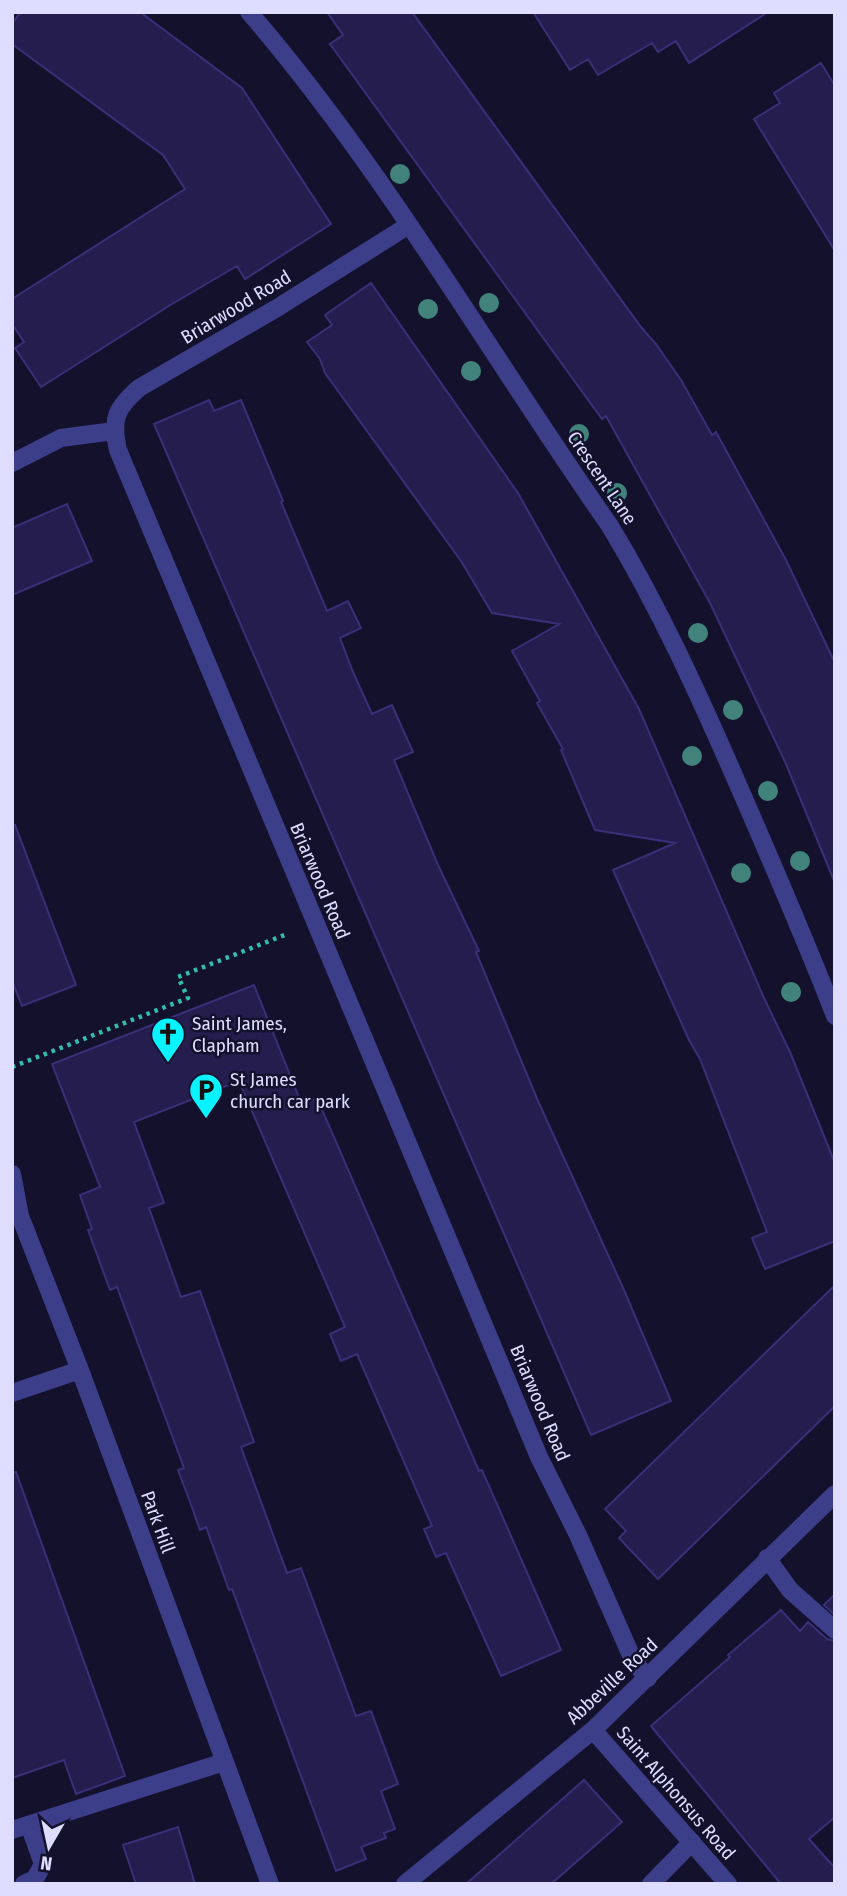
<svg xmlns="http://www.w3.org/2000/svg" width="847" height="1896" viewBox="0 0 847 1896" font-family="'Fira Sans Condensed',sans-serif">
<rect width="100%" height="100%" fill="#14112c"/>
<path fill="#241d4d" stroke="#3a2f79" stroke-width="2" d="M 21,12 L 140,12 L 242,88 L 331,224 L 245,279 L 237,266 L 172,304 L 41,387 L 15,348 L 24,342 L 12,324 L 12,299 L 185,189 L 163,155 L 12,44 L 12,23 Z
M 327,12 L 412,12 L 641,327 L 656,344 L 681,380 L 712,435 L 716,432 L 786,560 L 835,663 L 835,883 L 786,764 L 710,603 L 606,416 L 602,419 L 330,44 L 343,35 Z
M 533,12 L 768,12 L 689,63 L 676,41 L 658,52 L 652,43 L 598,75 L 588,59 L 570,70 Z
M 821,63 L 835,86 L 835,251 L 754,119 L 780,103 L 774,93 Z
M 371,283 L 518,493 L 639,709 L 764,998 L 790,1052 L 835,1163 L 835,1241 L 765,1269 L 752,1238 L 767,1232 L 700,1059 L 689,1040 L 613,870 L 675,843 L 595,830 L 561,750 L 563,749 L 537,703 L 540,701 L 512,651 L 559,624 L 492,613 L 461,561 L 325,373 L 320,359 L 307,342 L 332,325 L 325,315 Z
M 209,400 L 214,411 L 241,400 L 283,501 L 281,502 L 327,611 L 348,601 L 361,628 L 340,638 L 353,672 L 372,714 L 392,705 L 413,752 L 394,760 L 438,865 L 479,951 L 476,952 L 538,1101 L 624,1290 L 671,1401 L 591,1435 L 154,424 Z
M 67,504 L 92,561 L 12,595 L 12,528 Z
M 12,825 L 15,825 L 76,985 L 22,1006 L 12,981 Z
M 254,985 L 302,1105 L 317,1098 L 479,1471 L 482,1470 L 561,1650 L 501,1676 L 446,1553 L 436,1557 L 424,1529 L 432,1526 L 357,1354 L 341,1361 L 330,1334 L 345,1327 L 239,1081 L 134,1122 L 164,1203 L 149,1208 L 181,1297 L 200,1291 L 254,1442 L 241,1447 L 287,1573 L 301,1568 L 356,1716 L 371,1711 L 398,1784 L 381,1791 L 395,1829 L 384,1833 L 386,1838 L 361,1847 L 366,1859 L 336,1871 L 232,1589 L 229,1590 L 206,1527 L 200,1530 L 189,1499 L 178,1470 L 184,1468 L 117,1287 L 110,1290 L 88,1230 L 92,1229 L 80,1195 L 100,1187 L 52,1064 Z
M 835,1285 L 835,1406 L 658,1579 L 619,1538 L 626,1531 L 605,1509 Z
M 16,1472 L 125,1776 L 76,1794 L 64,1760 L 12,1778 L 12,1473 Z
M 835,1594 L 835,1615 L 824,1605 Z
M 781,1610 L 800,1631 L 808,1622 L 827,1639 L 835,1641 L 835,1817 L 809,1839 L 835,1868 L 835,1884 L 781,1884 L 651,1726 L 730,1657 L 728,1655 Z
M 584,1780 L 622,1822 L 551,1884 L 466,1884 Z
M 178,1827 L 195,1884 L 136,1884 L 123,1845 Z"/>
<g fill="none" stroke-linecap="round" stroke-linejoin="round">
<path stroke="#31beae" stroke-width="4.5" stroke-dasharray="3.5 5" stroke-linecap="butt" d="M 12,1067 L 188,998 L 178,977 L 287,934"/>
<path stroke="#3c3e8a" stroke-width="18" d="M 249,12 C 386,171 490,355 610,526 C 659,607 698,693 736,780 C 770,858 804,936 835,1016
M 409,225 L 277,308 L 139,388 C 116,408 111,419 118,450 L 539,1457 L 578,1535 L 634,1662 L 648,1678
M 12,463 L 61,438 L 114,431
M 12,1174 L 20,1216 L 80,1370 L 270,1884
M 12,1393 L 80,1370
M 767,1558 L 790,1590 L 835,1630
M 593,1730 L 728,1884
M 12,1830 L 224,1762
M 24,1884 L 35,1879 L 43,1864 L 29,1825
M 405,1884 L 593,1730 L 835,1494
M 651,1884 L 692,1842"/>
</g>
<g fill="#41837b">
<circle cx="400" cy="174" r="10"/>
<circle cx="489" cy="303" r="10"/>
<circle cx="428" cy="309" r="10"/>
<circle cx="471" cy="371" r="10"/>
<circle cx="579" cy="434" r="10"/>
<circle cx="617" cy="493" r="10"/>
<circle cx="698" cy="633" r="10"/>
<circle cx="733" cy="710" r="10"/>
<circle cx="692" cy="756" r="10"/>
<circle cx="768" cy="791" r="10"/>
<circle cx="800" cy="861" r="10"/>
<circle cx="741" cy="873" r="10"/>
<circle cx="791" cy="992" r="10"/>
</g>
<defs>
<g id="church-pin" transform="scale(1.75)"><path d="M0 17L-7.5 6A9.5 9.5 0 1 1 7.5 6Z" fill="#08f3ff" stroke="#14112c"/><path d="M-1.2-6h2.4v3.5h3.3v2.4h-3.3V6h-2.4V-.1h-3.3v-2.4h3.3Z" fill="#111"/></g>
<g id="parking-pin" transform="scale(1.75)"><path d="M0 17L-7.5 6A9.5 9.5 0 1 1 7.5 6Z" fill="#08f3ff" stroke="#14112c"/><path d="M-3.5-5.5H1a3.5 3.5 0 0 1 0 7H-1V5.5H-3.5ZM-1-3.4V-.6H.8a1.4 1.4 0 0 0 0-2.8Z" fill="#111"/></g>
</defs>
<g fill-rule="evenodd">
<use href="#church-pin" x="168" y="1034"/>
<use href="#parking-pin" x="206" y="1090"/>
</g>
<g text-anchor="middle" dominant-baseline="central" stroke-width="5" stroke-linejoin="round" paint-order="stroke">
<g font-size="19" fill="#dedcff" stroke="#14112c">
<text transform="translate(236 307) rotate(-31)">Briarwood Road</text>
<text transform="translate(602 478) rotate(56)">Crescent Lane</text>
<text transform="translate(320 881) rotate(67)">Briarwood Road</text>
<text transform="translate(540 1403) rotate(67)">Briarwood Road</text>
<text transform="translate(158 1522) rotate(70)">Park Hill</text>
<text transform="translate(612 1681) rotate(-43)">Abbeville Road</text>
<text transform="translate(676 1793) rotate(49)">Saint Alphonsus Road</text>
</g>
<g font-size="19" fill="#dedcff" stroke="#14112c" text-anchor="start">
<text x="192" y="1023">Saint James,<tspan x="192" dy="22">Clapham</tspan></text>
<text x="230" y="1079">St James<tspan x="230" dy="22">church car park</tspan></text>
</g>
</g>
<rect width="847" height="1896" fill="none" stroke="#dedcff" stroke-width="28"/>
<g transform="translate(49 1847) rotate(189)" stroke="#14112c" stroke-width="5" paint-order="stroke">
<path d="M0-5L12 26L0 18L-12 26Z" fill="#dedcff"/>
<text y="-10" font-size="19" font-weight="bold" text-anchor="middle" fill="#dedcff">N</text>
</g>
</svg>
